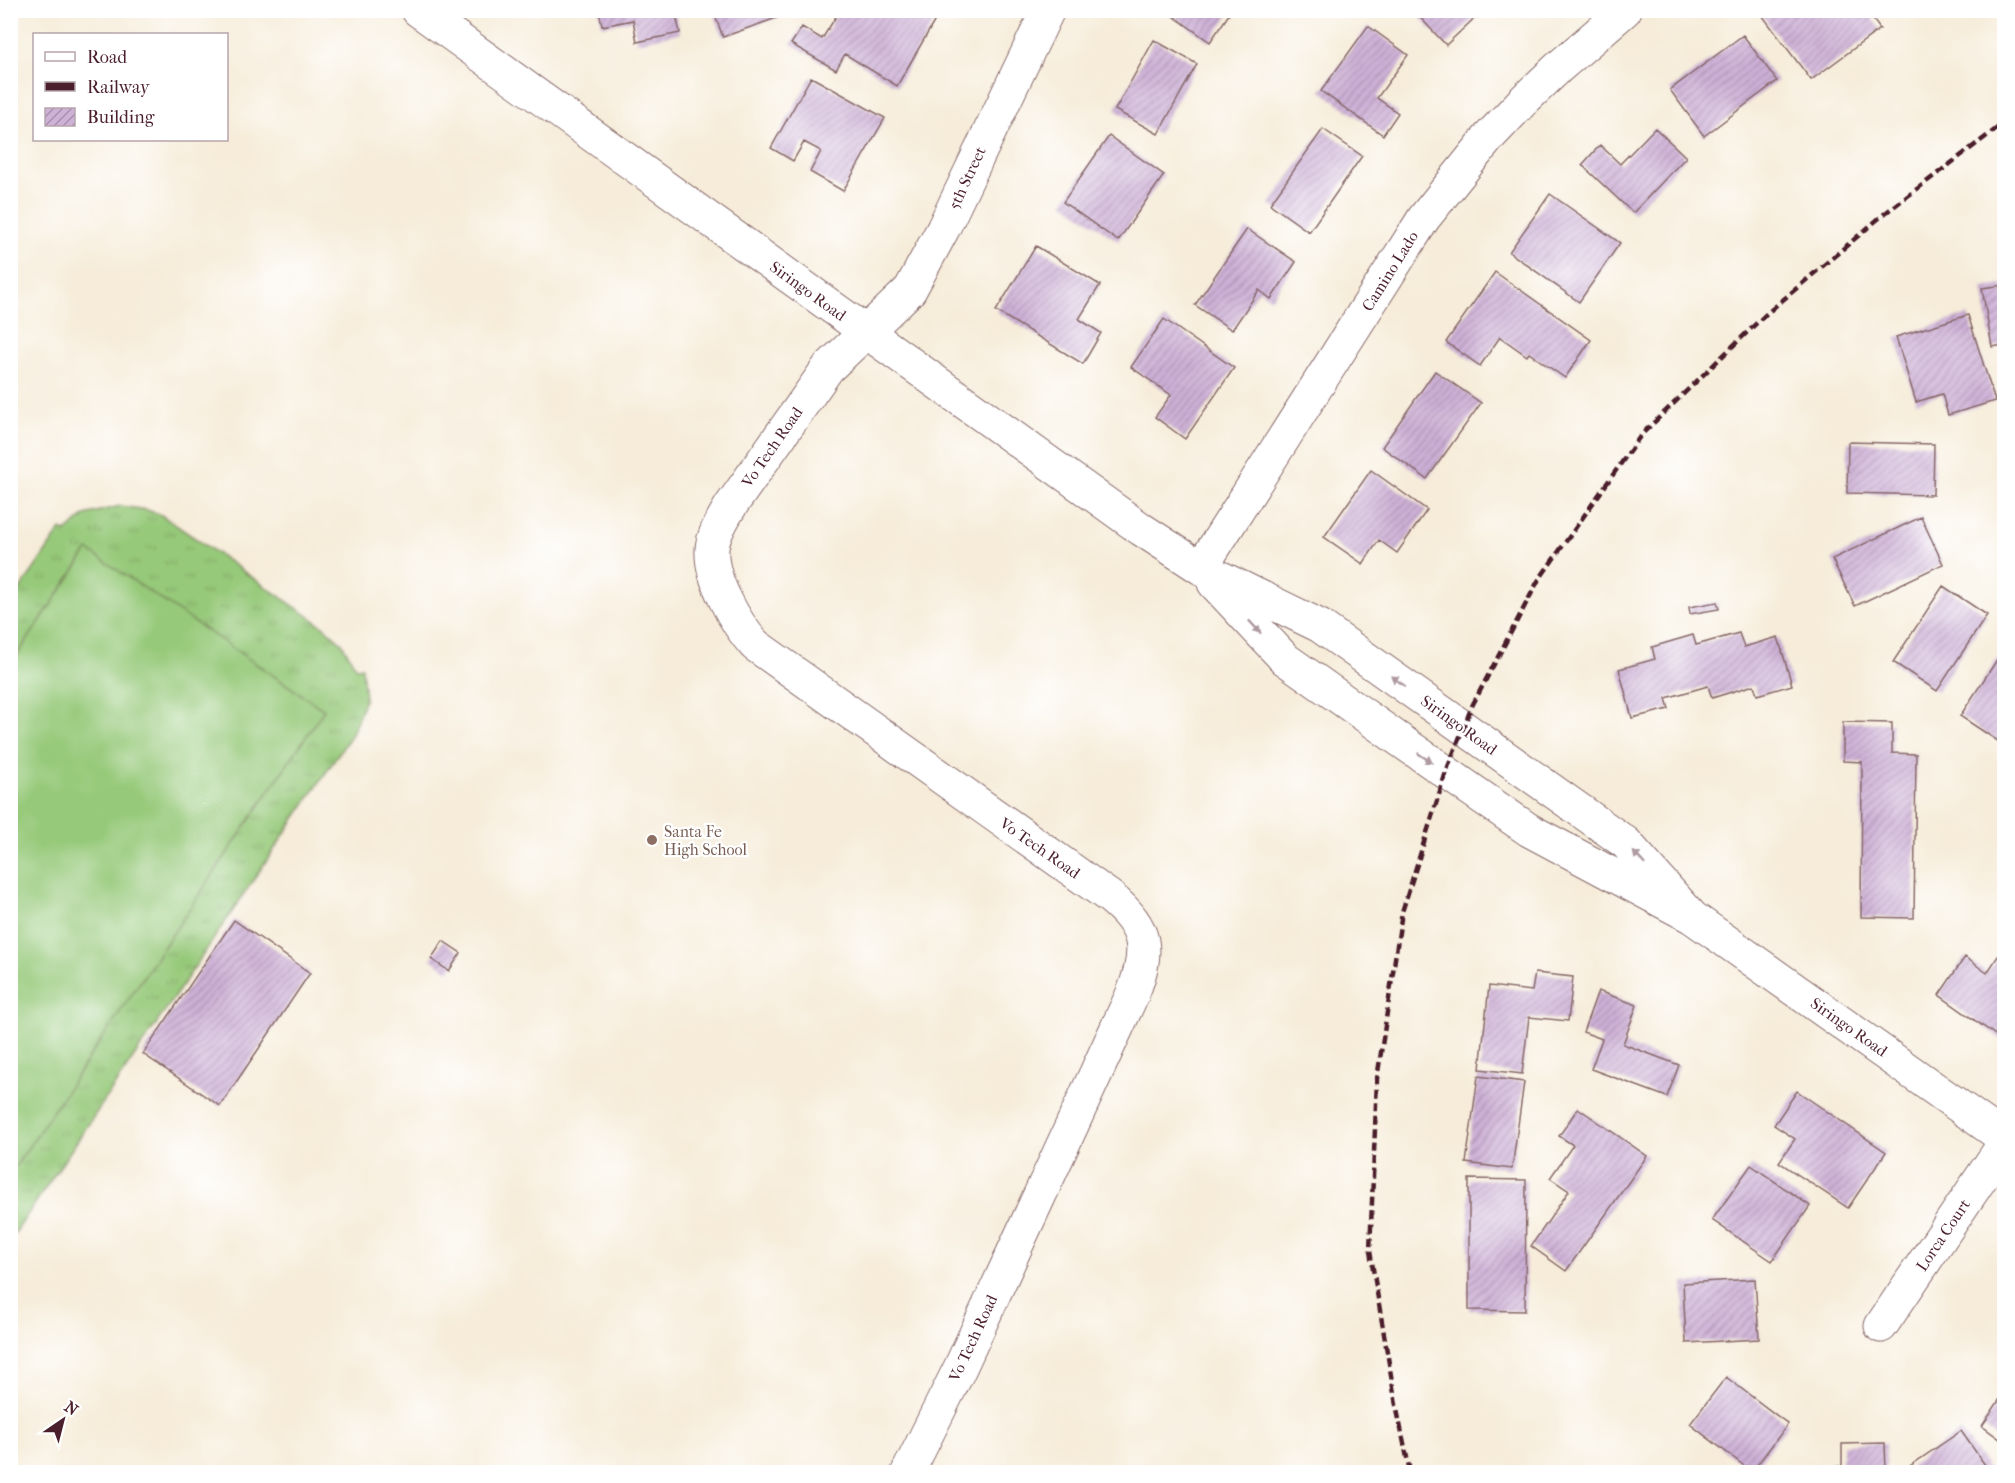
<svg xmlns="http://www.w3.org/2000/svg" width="2015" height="1483" viewBox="0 0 2015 1483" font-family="'IM FELL French Canon',serif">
<defs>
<pattern id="grass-tufts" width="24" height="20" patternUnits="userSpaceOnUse" patternTransform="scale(1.5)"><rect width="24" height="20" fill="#96c979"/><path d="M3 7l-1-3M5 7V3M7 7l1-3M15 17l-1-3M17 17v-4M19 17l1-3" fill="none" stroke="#83ac69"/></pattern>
<pattern id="building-hatch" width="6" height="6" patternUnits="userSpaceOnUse" patternTransform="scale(1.5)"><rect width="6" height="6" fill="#ceb1d7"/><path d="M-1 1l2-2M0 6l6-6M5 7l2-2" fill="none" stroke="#a98faf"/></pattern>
</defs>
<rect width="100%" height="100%" fill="#fff"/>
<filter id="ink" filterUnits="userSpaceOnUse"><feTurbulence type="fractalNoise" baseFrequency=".0167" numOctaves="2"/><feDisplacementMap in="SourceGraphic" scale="12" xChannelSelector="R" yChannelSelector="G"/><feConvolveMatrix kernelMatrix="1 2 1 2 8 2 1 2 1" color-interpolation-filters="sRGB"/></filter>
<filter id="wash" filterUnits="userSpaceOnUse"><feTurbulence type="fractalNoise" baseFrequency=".008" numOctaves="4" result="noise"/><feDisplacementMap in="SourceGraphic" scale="24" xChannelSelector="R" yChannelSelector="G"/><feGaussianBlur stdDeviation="1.35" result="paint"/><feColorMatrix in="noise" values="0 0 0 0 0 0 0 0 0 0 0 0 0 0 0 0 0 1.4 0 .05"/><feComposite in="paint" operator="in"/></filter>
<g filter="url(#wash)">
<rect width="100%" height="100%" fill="#f6ecd9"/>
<path fill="url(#grass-tufts)" stroke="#707452" stroke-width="1.5" d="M 120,506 L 147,510 L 161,515 L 323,626 L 342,643 L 356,668 L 362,667 L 365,699 L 352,734 L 11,1239 L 11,603 L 61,529 L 66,532 L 85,515 Z"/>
<path fill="#96c979" stroke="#707452" stroke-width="1.5" d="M 88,550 L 324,710 L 11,1173 L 11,664 Z"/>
<g id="blocks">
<path fill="url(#building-hatch)" d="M 599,10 L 675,10 L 680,33 L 637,42 L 633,20 L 602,26 Z
M 713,10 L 780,10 L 782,16 L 723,37 Z
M 840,10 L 941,10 L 897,86 L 845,54 L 836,70 L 791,44 L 802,27 L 822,39 Z
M 1165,10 L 1232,10 L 1210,42 Z
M 1413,10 L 1483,10 L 1446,45 Z
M 1769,10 L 1866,10 L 1880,29 L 1811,80 L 1762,15 Z
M 1368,26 L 1408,55 L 1377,98 L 1398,113 L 1383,135 L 1321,91 Z
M 1743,35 L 1777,81 L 1704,136 L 1670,90 Z
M 1154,40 L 1197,64 L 1158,134 L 1115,110 Z
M 811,77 L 885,118 L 843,191 L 810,172 L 821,151 L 804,142 L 793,161 L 771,148 Z
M 1655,128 L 1686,157 L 1633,213 L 1582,165 L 1600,145 L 1620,164 Z
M 1323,129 L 1362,156 L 1309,232 L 1270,204 Z
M 1109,136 L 1164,175 L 1118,241 L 1063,202 Z
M 1550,194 L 1620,243 L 1579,302 L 1509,252 Z
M 1247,229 L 1296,262 L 1271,299 L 1259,290 L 1232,330 L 1195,305 Z
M 1036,246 L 1100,285 L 1079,319 L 1101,333 L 1083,364 L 996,311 Z
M 1495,272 L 1591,340 L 1565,378 L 1529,353 L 1527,356 L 1500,337 L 1480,366 L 1446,342 Z
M 2004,285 L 2004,345 L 1992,347 L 1982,288 Z
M 1968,315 L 1995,401 L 1948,415 L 1942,394 L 1916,402 L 1896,337 Z
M 1164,319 L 1234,368 L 1185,439 L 1155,417 L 1171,395 L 1131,367 Z
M 1435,371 L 1481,403 L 1427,479 L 1382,447 Z
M 1848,442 L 1934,444 L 1933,495 L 1847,493 Z
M 1371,470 L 1427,510 L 1397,553 L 1379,540 L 1363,564 L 1324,537 Z
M 1921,517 L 1943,564 L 1855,606 L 1832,559 Z
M 1943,586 L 1987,615 L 1937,691 L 1893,662 Z
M 1717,602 L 1719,609 L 1690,614 L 1689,607 Z
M 1739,633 L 1744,647 L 1778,637 L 1792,685 L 1757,695 L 1754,685 L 1712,698 L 1708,686 L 1666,698 L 1669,709 L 1632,718 L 1619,669 L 1655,659 L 1652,647 L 1693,635 L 1696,645 Z
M 2004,649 L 2004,745 L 1960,716 Z
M 1843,722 L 1892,723 L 1892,753 L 1916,754 L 1914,918 L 1861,917 L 1862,762 L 1843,761 Z
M 234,920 L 310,973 L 220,1106 L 143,1054 Z
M 443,941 L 461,953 L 449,971 L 431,959 Z
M 1998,956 L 2004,961 L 2004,1041 L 1939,995 L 1965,957 L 1987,973 Z
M 1535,973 L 1573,977 L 1568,1021 L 1529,1017 L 1522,1074 L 1480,1069 L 1489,986 L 1532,991 Z
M 1598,991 L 1637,1005 L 1623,1044 L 1679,1065 L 1667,1097 L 1591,1069 L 1602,1039 L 1583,1032 Z
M 1478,1076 L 1524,1082 L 1512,1169 L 1466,1163 Z
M 1797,1091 L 1886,1152 L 1848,1208 L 1779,1162 L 1795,1139 L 1774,1125 Z
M 1578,1108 L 1647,1156 L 1566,1271 L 1531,1246 L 1569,1191 L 1550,1178 L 1573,1145 L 1559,1136 Z
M 1751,1165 L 1810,1206 L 1772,1261 L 1712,1220 Z
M 1469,1179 L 1526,1180 L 1525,1311 L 1469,1310 Z
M 1755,1279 L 1759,1339 L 1686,1343 L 1683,1283 Z
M 1726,1377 L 1788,1424 L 1752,1472 L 1690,1424 Z
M 2004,1393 L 2004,1442 L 1982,1426 Z
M 1961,1431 L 1990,1472 L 1915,1472 L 1910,1466 Z
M 1885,1443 L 1886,1472 L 1787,1472 L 1787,1467 L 1842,1466 L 1842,1444 Z"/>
</g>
</g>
<g filter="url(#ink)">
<use href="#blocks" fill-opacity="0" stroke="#866768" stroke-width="1.5"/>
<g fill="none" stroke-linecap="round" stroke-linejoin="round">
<g stroke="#866768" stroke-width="35">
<path id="minor" d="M 418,10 L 1141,529 L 1201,568 L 1320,626 L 1626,843 L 1692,917
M 1201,568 L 1424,218 L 1489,137 L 1523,101 L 1559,67 L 1625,10
M 1214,583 L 1285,659 L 1394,736 L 1529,830 L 1692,917 L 2004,1138
M 1881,1326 L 2004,1144
M 908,1472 L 959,1370 L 1133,993 C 1150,949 1147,927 1110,897 L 755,645 C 736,624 710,579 712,549 C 713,534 723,519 730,507 L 828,368 L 910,290 L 943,229 L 1048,10"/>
</g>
<use href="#minor" stroke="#fff" stroke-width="33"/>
<path stroke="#4a1f2b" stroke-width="4.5" stroke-dasharray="9 4.5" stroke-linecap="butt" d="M 1410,1472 L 1396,1405 L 1370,1251 L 1377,1079 L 1402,912 L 1446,772 L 1472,706 L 1538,581 L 1641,435 L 1765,315 L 1884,214 L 2004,123"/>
</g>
<defs><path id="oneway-solid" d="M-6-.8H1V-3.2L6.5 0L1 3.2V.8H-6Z" transform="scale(1.5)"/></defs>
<g fill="#ae9aa0">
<use href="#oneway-solid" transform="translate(1255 627) rotate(47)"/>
<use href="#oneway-solid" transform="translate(1398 681) rotate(-144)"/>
<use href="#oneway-solid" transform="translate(1425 758) rotate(34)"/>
<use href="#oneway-solid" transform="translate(1639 858) rotate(-132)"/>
</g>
</g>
<circle fill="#8d6e63" stroke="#fff" stroke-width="2" cx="652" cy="840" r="6"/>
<g text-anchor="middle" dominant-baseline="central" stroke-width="4.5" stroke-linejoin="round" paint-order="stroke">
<g font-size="16" fill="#4a1f2b" stroke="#fff">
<text transform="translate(967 178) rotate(-65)">5th Street</text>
<text transform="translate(1390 271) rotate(-58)">Camino Lado</text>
<text transform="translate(808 291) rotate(36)">Siringo Road</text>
<text transform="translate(772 447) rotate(-55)">Vo Tech Road</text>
<text transform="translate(1459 725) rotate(36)">Siringo Road</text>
<text transform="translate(1040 848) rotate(35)">Vo Tech Road</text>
<text transform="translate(1849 1027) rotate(35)">Siringo Road</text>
<text transform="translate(1943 1235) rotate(-56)">Lorca Court</text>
<text transform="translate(973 1338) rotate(-65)">Vo Tech Road</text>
</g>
<g font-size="16" fill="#785e54" stroke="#fff" text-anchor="start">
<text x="664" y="831">Santa Fe<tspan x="664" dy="18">High School</tspan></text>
</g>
</g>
<rect width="2015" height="1483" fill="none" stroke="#fff" stroke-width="36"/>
<rect x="33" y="33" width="195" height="108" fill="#ffffff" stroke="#b7a5aa" stroke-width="1.5"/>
<rect x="45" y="52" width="30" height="9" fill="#ffffff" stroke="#b7a5aa" stroke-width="1.5"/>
<text x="87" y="63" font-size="18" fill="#4a1f2b">Road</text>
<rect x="45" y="82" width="30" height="9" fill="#4a1f2b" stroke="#b7a5aa" stroke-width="1.5"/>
<text x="87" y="93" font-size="18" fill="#4a1f2b">Railway</text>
<rect x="45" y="108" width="30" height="18" fill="url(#building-hatch)" stroke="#b7a5aa" stroke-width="1.5"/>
<text x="87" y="123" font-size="18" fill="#4a1f2b">Building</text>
<g transform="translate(63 1420) rotate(35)" stroke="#ffffff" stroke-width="4.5" paint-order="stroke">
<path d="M0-4.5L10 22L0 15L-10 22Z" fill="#4a1f2b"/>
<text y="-9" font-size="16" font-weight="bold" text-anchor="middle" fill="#4a1f2b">N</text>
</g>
</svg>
